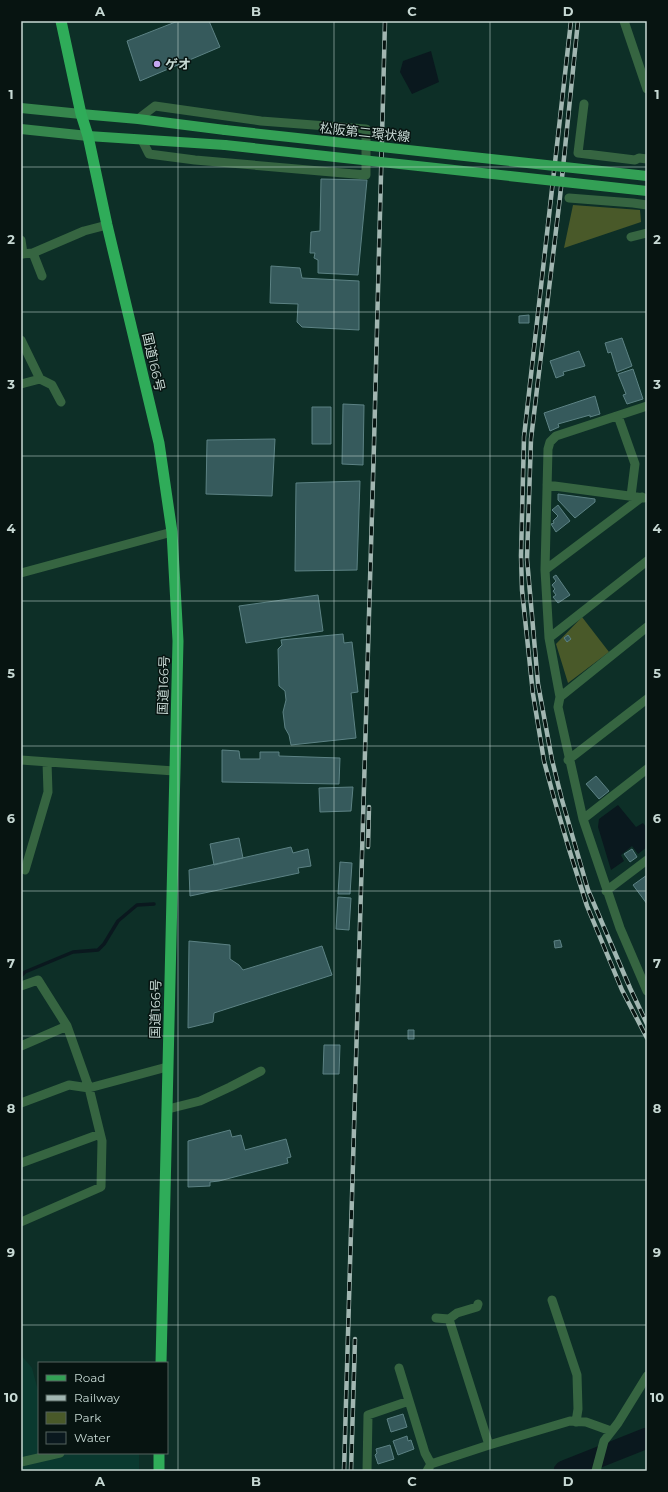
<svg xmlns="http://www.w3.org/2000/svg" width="668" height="1492" viewBox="0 0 668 1492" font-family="Montserrat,'Noto Sans JP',sans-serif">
<rect width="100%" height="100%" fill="#0d2f27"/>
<path fill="#0a392f" d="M 21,1355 L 32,1368 L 39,1394 L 39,1453 L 139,1453 L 139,1471 L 21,1471 Z"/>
<path fill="#495929" d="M 573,205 L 640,210 L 641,222 L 564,248 Z
M 582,617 L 609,652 L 568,683 L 556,644 Z"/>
<path fill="#0a181e" d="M 431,51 L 439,82 L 412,94 L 400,72 L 403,61 Z
M 618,805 L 636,827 L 643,823 L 647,828 L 647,847 L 638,854 L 632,846 L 621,855 L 624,861 L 611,870 L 598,827 L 599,819 Z"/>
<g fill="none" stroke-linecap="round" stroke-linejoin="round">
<path stroke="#0a181e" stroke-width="3.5" d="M 21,976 L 25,972 L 73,952 L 98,950 L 104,944 L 118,921 L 137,905 L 154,904"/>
<path stroke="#0a181e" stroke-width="21" d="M 564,1471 L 647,1438"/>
</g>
<path fill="#365a5c" stroke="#5c8284" d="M 178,21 L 209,21 L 220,47 L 140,81 L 127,41 Z
M 321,179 L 367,180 L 358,275 L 318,273 L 318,260 L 314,258 L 315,253 L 310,253 L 311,232 L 320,231 Z
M 271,266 L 300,268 L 302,278 L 359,281 L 359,330 L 302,327 L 297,322 L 298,304 L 270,303 Z
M 529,315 L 529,323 L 519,323 L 519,316 Z
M 622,338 L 632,366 L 617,372 L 611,352 L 608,353 L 605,343 Z
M 579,351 L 585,366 L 563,372 L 564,375 L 556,378 L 550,361 Z
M 633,369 L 643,399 L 627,404 L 623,395 L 626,394 L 618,374 Z
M 595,396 L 600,414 L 590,417 L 590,415 L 558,424 L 559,427 L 550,431 L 544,413 Z
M 343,404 L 364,405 L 363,465 L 342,464 Z
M 312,407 L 331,407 L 331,444 L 312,444 Z
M 275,439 L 272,496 L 206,494 L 207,440 Z
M 360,481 L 357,570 L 295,571 L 296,483 Z
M 558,494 L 595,499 L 595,502 L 575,518 L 558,500 Z
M 558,505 L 570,521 L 556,532 L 551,524 L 554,523 L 553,521 L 558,516 L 552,510 Z
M 556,575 L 570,595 L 558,603 L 553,597 L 556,595 L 553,591 L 555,589 L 552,585 L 556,581 L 553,577 Z
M 318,595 L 323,631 L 246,643 L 239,606 Z
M 343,634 L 344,643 L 352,642 L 358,692 L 351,693 L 356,738 L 291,745 L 289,735 L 285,728 L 283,712 L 286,700 L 285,691 L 279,686 L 278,649 L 282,645 L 281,640 Z
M 568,635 L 571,639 L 567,642 L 564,638 Z
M 222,750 L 239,751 L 240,759 L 260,759 L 260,752 L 279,752 L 279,756 L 340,758 L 339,784 L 222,782 Z
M 596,776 L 609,791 L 599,799 L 586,784 Z
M 353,787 L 351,811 L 320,812 L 319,788 Z
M 239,838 L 243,858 L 214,865 L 210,844 Z
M 291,847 L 293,853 L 308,849 L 311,866 L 298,868 L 299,873 L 190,896 L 189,870 Z
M 632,849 L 637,857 L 630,862 L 624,854 Z
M 340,862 L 352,863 L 350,894 L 338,894 Z
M 647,875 L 647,904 L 633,885 Z
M 338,897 L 351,898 L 349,930 L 336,929 Z
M 560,940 L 562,947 L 555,948 L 554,941 Z
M 189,941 L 230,945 L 230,959 L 239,965 L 243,970 L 322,946 L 332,975 L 214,1013 L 213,1022 L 188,1028 Z
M 408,1030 L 414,1030 L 414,1039 L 408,1039 Z
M 324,1045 L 340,1045 L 339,1074 L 323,1074 Z
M 230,1130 L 232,1137 L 241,1135 L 245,1150 L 286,1139 L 291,1157 L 287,1158 L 288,1163 L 219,1181 L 210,1182 L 210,1186 L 188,1187 L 188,1141 Z
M 403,1414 L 407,1427 L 391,1432 L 387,1419 Z
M 407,1436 L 408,1441 L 411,1440 L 414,1449 L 398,1455 L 393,1441 Z
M 390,1445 L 394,1459 L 378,1464 L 375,1455 L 377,1453 L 376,1449 Z"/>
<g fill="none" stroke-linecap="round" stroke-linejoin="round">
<path stroke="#366541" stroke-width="9" d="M 624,21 L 647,89
M 584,104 L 578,153 L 635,160 L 639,158 L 647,159
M 138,119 L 155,106 L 261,121 L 366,129 L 366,175 L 195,160 L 149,154 L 142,140
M 569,198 L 633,203 L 647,205
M 631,237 L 647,233
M 21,240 L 23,254
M 33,253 L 42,276
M 21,254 L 33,253 L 84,231 L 107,225
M 21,340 L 40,379 L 52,385 L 61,402
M 21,384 L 40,379
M 647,406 L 556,436 L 550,442 L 548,449 L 545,570 L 549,638 L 560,697 L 558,707 L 583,819 L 620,928 L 647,991
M 618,416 L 635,464 L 631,496
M 547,485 L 644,498
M 545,570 L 642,497
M 21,573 L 172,532
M 549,638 L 647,561
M 560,697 L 647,627
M 21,760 L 174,771
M 568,760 L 647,699
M 583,819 L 647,769
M 25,870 L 48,792 L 47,762
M 606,891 L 647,860
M 21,986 L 38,980 L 67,1026 L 89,1088 L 102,1141 L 101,1187 L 21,1222
M 21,1046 L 67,1026
M 21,1103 L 69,1085 L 89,1088 L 167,1067
M 168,1109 L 200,1101 L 230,1087 L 261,1071
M 21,1163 L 100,1134
M 552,1300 L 577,1375 L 578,1409 L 576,1422
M 436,1318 L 449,1319 L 457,1313 L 477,1307 L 478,1304
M 399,1368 L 425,1453 L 431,1464
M 489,1445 L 570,1421 L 586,1422 L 611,1431
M 21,1462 L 60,1453
M 367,1471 L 368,1415 L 409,1401
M 427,1471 L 431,1464 L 489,1445 L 449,1319
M 596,1471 L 604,1441 L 618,1423 L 647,1376"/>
<path stroke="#36864d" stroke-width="10" d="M 21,108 L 81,114
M 21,129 L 88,136"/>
<path stroke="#33a055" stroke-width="10" d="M 81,114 L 138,119 L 225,130
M 88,136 L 225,145"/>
<path stroke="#2fac59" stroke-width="11" d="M 61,21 L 81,114 L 88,136 L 107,225 L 159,443 L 172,532 L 178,641 L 161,1363
M 159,1471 L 159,1453"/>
<g stroke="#a1b6b1" stroke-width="4.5">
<path id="rail" d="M 571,21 L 524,437 L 521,556 L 522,590 L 533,694 L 544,761 L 554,798 L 569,849 L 587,906 L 622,990 L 647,1038
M 578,21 L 560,197 L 531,439 L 527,559 L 538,684 L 552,760 L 562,800 L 588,890 L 630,988 L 647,1024
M 368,847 L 369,807
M 344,1471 L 374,444 L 385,21
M 351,1471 L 355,1339"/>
</g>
<use href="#rail" stroke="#071411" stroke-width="3" stroke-dasharray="9" stroke-linecap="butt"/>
<path stroke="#33a055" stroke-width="10" d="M 225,130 L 647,176
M 225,145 L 647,191"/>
</g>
<path fill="none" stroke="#c7d9d4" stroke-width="1" stroke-opacity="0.55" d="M 178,21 L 178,1471M 334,21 L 334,1471M 490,21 L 490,1471M 21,167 L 647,167M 21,312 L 647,312M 21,456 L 647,456M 21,601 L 647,601M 21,746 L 647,746M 21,891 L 647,891M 21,1036 L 647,1036M 21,1180 L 647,1180M 21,1325 L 647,1325"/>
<circle fill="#c4a7f1" stroke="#071411" stroke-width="1.5" cx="157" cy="64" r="4"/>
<g text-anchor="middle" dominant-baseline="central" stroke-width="3" stroke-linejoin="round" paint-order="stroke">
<g font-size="13" font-weight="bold" fill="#c7d9d4" stroke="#071411" text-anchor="start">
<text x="165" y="64">ゲオ</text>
</g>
<g font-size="13" fill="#c7d9d4" stroke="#071411">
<text transform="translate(365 132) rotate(6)">松阪第二環状線</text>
<text transform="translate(154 362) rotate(77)">国道166号</text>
<text transform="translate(163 685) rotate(-88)">国道166号</text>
<text transform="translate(155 1009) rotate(-89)">国道166号</text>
</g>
</g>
<rect width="668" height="1492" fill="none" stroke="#071411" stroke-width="44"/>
<rect x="38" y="1362" width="130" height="92" fill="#071411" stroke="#54635f"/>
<rect x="46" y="1375" width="20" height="6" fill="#33a055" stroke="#54635f"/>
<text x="74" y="1382" font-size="12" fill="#c7d9d4">Road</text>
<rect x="46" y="1395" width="20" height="6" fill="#a1b6b1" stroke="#54635f"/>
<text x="74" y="1402" font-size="12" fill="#c7d9d4">Railway</text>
<rect x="46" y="1412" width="20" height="12" fill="#495929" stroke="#54635f"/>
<text x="74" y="1422" font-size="12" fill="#c7d9d4">Park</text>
<rect x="46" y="1432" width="20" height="12" fill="#0a181e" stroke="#54635f"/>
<text x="74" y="1442" font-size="12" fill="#c7d9d4">Water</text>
<rect x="22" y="22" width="624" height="1448" fill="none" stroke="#c7d9d4" stroke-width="1.5"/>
<g font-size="13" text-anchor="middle" font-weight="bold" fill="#c7d9d4">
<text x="100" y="16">A</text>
<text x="256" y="16">B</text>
<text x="412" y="16">C</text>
<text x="568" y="16">D</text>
<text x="11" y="99">1</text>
<text x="657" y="99">1</text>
<text x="11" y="244">2</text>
<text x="657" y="244">2</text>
<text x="11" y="389">3</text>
<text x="657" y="389">3</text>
<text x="11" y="533">4</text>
<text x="657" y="533">4</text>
<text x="11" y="678">5</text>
<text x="657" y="678">5</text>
<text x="11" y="823">6</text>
<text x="657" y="823">6</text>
<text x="11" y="968">7</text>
<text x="657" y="968">7</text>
<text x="11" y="1113">8</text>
<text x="657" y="1113">8</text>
<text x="11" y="1257">9</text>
<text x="657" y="1257">9</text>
<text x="11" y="1402">10</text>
<text x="657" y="1402">10</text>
<text x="100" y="1486">A</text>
<text x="256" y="1486">B</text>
<text x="412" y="1486">C</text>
<text x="568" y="1486">D</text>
</g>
</svg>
